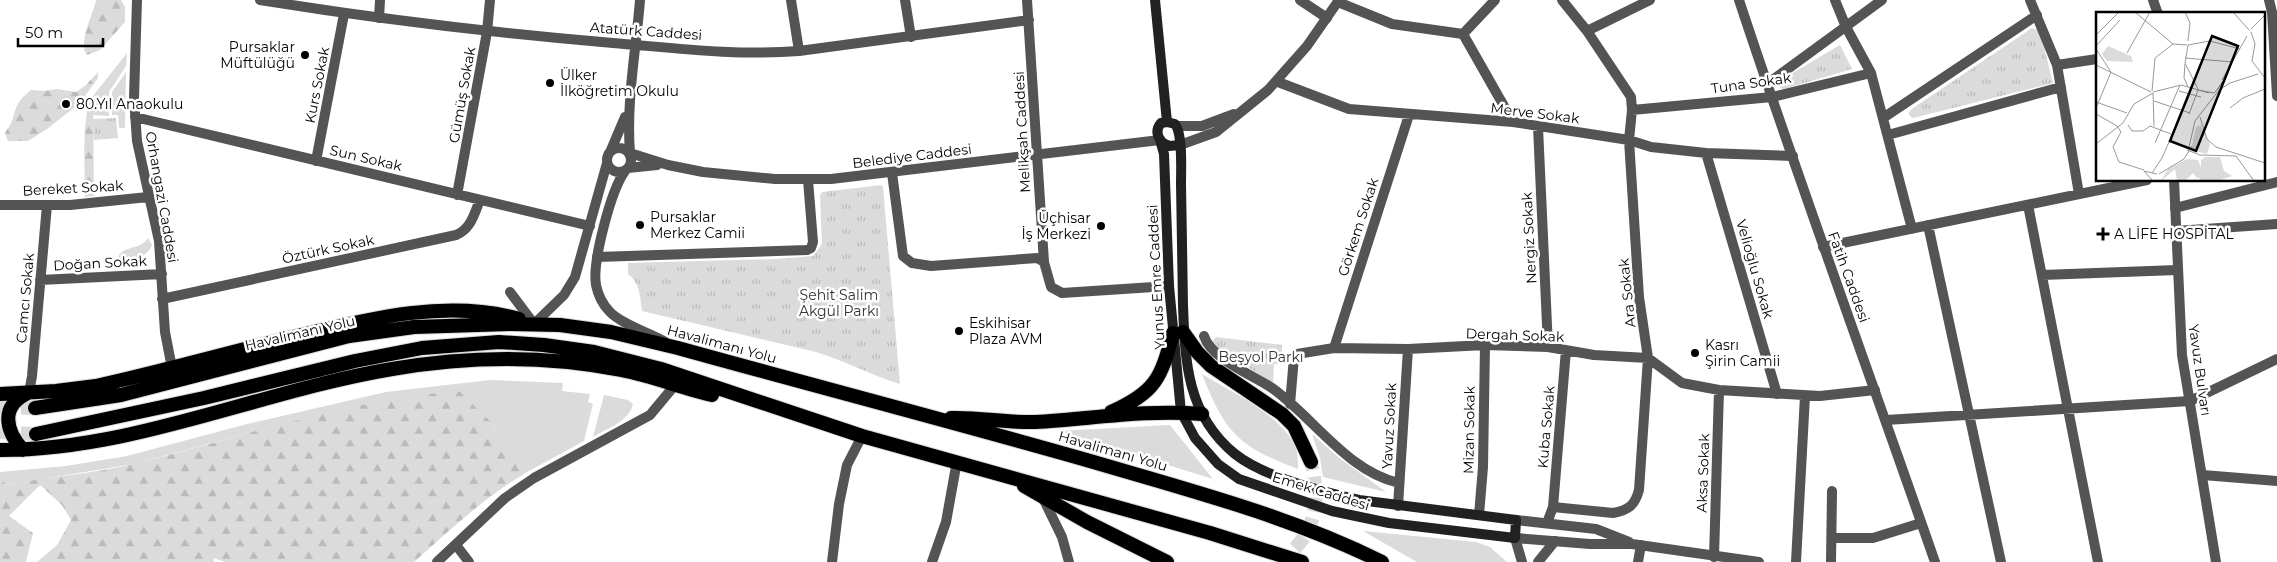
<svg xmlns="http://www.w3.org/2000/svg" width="2277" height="562" viewBox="0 0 2277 562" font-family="Montserrat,sans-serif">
<defs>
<pattern id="forest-firs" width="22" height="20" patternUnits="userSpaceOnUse" patternTransform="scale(1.25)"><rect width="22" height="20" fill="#dbdbdb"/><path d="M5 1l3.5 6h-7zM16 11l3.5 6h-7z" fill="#bababa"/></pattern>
<pattern id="park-tufts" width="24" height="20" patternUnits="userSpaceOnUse" patternTransform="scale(1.25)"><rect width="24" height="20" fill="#dbdbdb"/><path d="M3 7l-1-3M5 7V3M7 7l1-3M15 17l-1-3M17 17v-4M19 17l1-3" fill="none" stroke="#bababa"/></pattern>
</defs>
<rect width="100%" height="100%" fill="#fff"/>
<path fill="#dbdbdb" d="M 127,53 L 126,66 L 109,92 L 109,116 L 93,115 L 93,96 Z
M 126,72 L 125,128 L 119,128 L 118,115 L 112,115 L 112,92 Z
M 148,238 L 152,245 C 148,257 129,264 118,257 C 124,245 141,250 148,238 Z
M 1202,374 C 1231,392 1284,416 1296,449 C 1298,455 1298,463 1298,469 C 1239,447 1225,433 1202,374 Z
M 490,380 L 563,383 L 562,391 L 590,394 L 588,402 L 593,404 L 584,441 L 529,471 L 504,439 L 497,435 L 493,424 L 438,393 L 354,408 L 249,433 L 134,464 L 5,485 L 0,478 L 0,472 L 66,466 L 127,456 L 247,424 L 386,392 Z
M 604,395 L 628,400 L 633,404 C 630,421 606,429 593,437 Z
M 1170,425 L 1213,479 L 1058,431 Z
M 1312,434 L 1338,457 L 1386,492 L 1323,477 L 1320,458 Z
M 1363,531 L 1476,542 L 1490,547 L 1507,562 L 1417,562 Z"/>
<path fill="url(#forest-firs)" d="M 96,0 L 121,0 L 125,7 L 125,22 L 100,50 L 87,55 C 77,45 94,12 96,0 Z
M 98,72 L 98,78 L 80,103 L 47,129 L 28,141 L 8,141 L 5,133 C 8,128 12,123 13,118 C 17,103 19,100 31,90 L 44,91 L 57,89 L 76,92 L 86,85 Z
M 93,96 L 94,196 L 85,197 C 85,176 81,109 93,96 Z
M 459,391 L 493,424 L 497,435 L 504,438 L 529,471 C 486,496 451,529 414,562 L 226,562 L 213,558 L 214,562 L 37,562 L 57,545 L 71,520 L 62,505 L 40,485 L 9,516 L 33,533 L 26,562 L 0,562 L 0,477 L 6,485 C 50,476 94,474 137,463 C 243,437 349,399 459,391 Z"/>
<path fill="url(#park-tufts)" d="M 2032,28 L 2040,31 L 2053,83 L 1913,118 L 1909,115 L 1909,112 L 1913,108 Z
M 1840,45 L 1852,69 L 1784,89 L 1780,88 L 1784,78 Z
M 116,118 L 118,138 L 94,140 L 93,119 Z
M 881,185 L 883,187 L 900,384 C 871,375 845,361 816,352 L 642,311 C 640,296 640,283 628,274 L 628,263 L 776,259 L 813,256 L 822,244 L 820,195 L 822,192 Z
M 1216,337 L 1282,345 L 1282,364 L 1274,364 L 1273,385 L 1237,359 L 1211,347 L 1209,345 Z"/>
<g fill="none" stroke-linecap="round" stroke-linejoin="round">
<path stroke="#d9d9d9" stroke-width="14" stroke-dasharray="14 7" stroke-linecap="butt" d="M 0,407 L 35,408
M 0,432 L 36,434
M 1279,562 C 1316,535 1321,505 1311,462"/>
<g stroke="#dbdbdb" stroke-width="16">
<path id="trunk" d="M 1183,332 L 1198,353 L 1211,366 L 1282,414 L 1294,426 L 1311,462
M 0,394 L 56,391 L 96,386 C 165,371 233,351 302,335 C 371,318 449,299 519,319
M 35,408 L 121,395 L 349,336 L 414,327 L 510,324 L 560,325 L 611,332 L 678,348 C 815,386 953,422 1090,461 C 1189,490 1289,516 1382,562
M 1111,412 C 1156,392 1161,378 1173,333
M 951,418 C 979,417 1007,423 1035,422 C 1091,419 1146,409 1202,414
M 36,434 L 204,398 L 355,361 L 422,348 L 499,342 L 544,345 L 594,352 L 661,369 L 862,436 L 1210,533 L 1302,562
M 0,450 C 135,450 260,391 392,369 C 468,356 545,355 621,370 C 652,376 682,388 712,395
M 23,450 C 5,430 0,406 28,393
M 1024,486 L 1087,522 L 1167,562"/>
</g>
<path stroke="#545454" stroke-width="10" d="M 137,0 L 134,98 L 137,141 L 159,241 L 165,332 L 172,368
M 791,0 L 799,51
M 905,0 L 911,37
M 1300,0 L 1327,18
M 1835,0 L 1846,27 L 1871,73 L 1912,229
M 2030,0 L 2057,65 L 2079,194
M 2269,0 L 2272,12 L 2277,96
M 1338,2 L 1392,24 L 1463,34 L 1513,122
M 379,18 L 380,0
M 1587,31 L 1650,0
M 1463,34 L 1495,0
M 2057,65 L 2097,59
M 1278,82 L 1349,109 L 1513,122 L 1629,140 L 1651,147 L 1706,153 L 1793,156
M 1767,84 L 1882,0
M 1632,110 L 1772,97 L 1871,73
M 135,117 L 590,226
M 1883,118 L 2037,15
M 1538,127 L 1548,347
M 1888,135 L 2061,87
M 1706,153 L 1777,394
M 316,161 L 344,14
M 892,173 L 903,256 L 912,263 L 931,266 L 1037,258 L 1044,262 L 1051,287 L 1062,293 L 1169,286
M 457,195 L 487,32 L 490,0
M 0,205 L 70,205 L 148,197
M 2028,205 L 2098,562
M 2175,208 L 2277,182
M 1928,225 L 2001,562
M 2176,231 L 2277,224
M 1823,247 L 2147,180
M 597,257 L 807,250 L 811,248 L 813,242 L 808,180
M 2042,275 L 2177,270
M 40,280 L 162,274
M 510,292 L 534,324
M 162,299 L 456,235 C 471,229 474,214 480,200
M 1204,336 C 1211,359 1253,375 1272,388 C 1314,418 1347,471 1399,483
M 1334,348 L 1409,115
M 29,393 L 32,376 L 47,205
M 1290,404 L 1294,357 L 1297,354 L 1334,348 L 1408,349 L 1485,345 L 1548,347 L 1594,355 L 1648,358 L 1682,383 L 1719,390 L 1820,396 L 1875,390
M 1886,420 L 2190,401 L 2277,359
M 2203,475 L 2277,481
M 1042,496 L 1062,537 L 1069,562
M 1398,506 L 1408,349
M 1553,507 L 1613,513 C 1629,510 1635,505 1639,490 L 1648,358 L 1639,297 L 1629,140 L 1632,110 L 1631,97 L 1587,31 L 1562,0
M 1479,515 L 1483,467 L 1485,345
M 1547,523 L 1553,507 L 1566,350
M 1515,538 L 1522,562
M 1832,538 L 1873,538 L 1921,523
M 456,545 L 469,562
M 1714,557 L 1719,390
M 832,562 L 839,504 L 847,465 L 862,436
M 932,562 L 946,522 L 957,461
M 1538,562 L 1555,541
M 1638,562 L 1641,545
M 1796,562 L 1805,396
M 1831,562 L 1832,491"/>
<path stroke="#545454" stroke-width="10" d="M 260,0 C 378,19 495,33 613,43 C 674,48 737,56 799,51 L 1029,20
M 640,0 C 636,51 626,101 630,153 L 668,165 L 703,172 L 775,179 L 831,179 L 1160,140
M 1027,0 L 1044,262
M 1739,0 C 1801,188 1870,375 1935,562
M 2153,0 L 2158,14
M 1177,126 L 1202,126 L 1234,114
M 1180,145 L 1216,132 L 1268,90 L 1307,46 L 1339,0
M607 160a12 12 0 1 1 24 0a12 12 0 1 1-24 0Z
M 611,150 L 625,117
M 628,168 L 657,165
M 625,171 C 611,190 592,262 596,285 C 598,295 603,305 610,312 C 620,323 649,333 664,341
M 2174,180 L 2182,355 L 2216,562
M 534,324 L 564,295 L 575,277 L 607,163
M 1516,520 L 1596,529 L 1629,542
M 1515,538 L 1590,544 L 1632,544 L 1759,562
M 437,562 L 505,498 L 534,478 L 650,415 L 675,385"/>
<path stroke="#212121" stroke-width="10" d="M 1155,0 L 1167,122
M 1160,140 L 1164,154 L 1169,286 L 1181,412 L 1195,438 L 1218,464 L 1239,479 L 1332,511 L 1389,523 L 1515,538 L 1516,520 L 1359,500 C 1323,492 1264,477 1235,454 C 1187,415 1185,362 1183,305 C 1182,265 1182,224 1181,184 C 1181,170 1183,134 1175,124 L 1167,122 L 1161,123 C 1155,130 1157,137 1163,143 L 1169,146 L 1180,145"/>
<use href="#trunk" stroke="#000" stroke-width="14"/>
</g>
<g fill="#000" stroke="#fff" stroke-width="2">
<circle cx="305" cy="55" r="5"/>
<circle cx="550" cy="83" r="5"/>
<circle cx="66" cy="104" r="5"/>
<circle cx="640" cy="225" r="5"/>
<circle cx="1101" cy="226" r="5"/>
<path d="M2100.5 226.5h5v5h5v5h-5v5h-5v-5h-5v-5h5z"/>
<circle cx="959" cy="331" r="5"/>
<circle cx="1695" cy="353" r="5"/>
</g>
<g text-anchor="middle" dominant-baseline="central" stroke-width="5" stroke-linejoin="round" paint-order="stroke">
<g font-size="14" fill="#000" stroke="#fff">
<text transform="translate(646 31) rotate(4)">Atatürk Caddesi</text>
<text transform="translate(1751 83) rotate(-8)">Tuna Sokak</text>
<text transform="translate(317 85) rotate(-79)">Kurs Sokak</text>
<text transform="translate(462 95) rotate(-80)">Gümüş Sokak</text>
<text transform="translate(1535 113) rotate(7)">Merve Sokak</text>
<text transform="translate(1022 132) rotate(-93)">Melikşah Caddesi</text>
<text transform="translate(912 156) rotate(-7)">Belediye Caddesi</text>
<text transform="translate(366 158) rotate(13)">Sun Sokak</text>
<text transform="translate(73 188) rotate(-3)">Bereket Sokak</text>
<text transform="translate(162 197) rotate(80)">Orhangazi Caddesi</text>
<text transform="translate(1358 227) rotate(-72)">Görkem Sokak</text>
<text transform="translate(1529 238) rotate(-93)">Nergiz Sokak</text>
<text transform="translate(328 249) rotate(-12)">Öztürk Sokak</text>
<text transform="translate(100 263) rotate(-3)">Doğan Sokak</text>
<text transform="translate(1755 269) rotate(74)">Velioğlu Sokak</text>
<text transform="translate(1156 277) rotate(-93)">Yunus Emre Caddesi</text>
<text transform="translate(1849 277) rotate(70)">Fatih Caddesi</text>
<text transform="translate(1627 293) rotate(-96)">Ara Sokak</text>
<text transform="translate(25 298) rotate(-85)">Camcı Sokak</text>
<text transform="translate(300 333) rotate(-13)">Havalimanı Yolu</text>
<text transform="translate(1515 335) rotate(2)">Dergah Sokak</text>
<text transform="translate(722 344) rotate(15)">Havalimanı Yolu</text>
<text transform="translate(2200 370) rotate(82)">Yavuz Bulvarı</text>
<text transform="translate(1389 426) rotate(-87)">Yavuz Sokak</text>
<text transform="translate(1546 427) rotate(-85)">Kuba Sokak</text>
<text transform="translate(1469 430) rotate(-89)">Mizan Sokak</text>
<text transform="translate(1113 451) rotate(16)">Havalimanı Yolu</text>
<text transform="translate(1703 473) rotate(-88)">Aksa Sokak</text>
<text transform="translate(1321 491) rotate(17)">Emek Caddesi</text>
</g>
<g font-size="14" fill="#000" stroke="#fff" text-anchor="start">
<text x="295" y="47" text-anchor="end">Pursaklar<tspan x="295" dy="16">Müftülüğü</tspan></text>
<text x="560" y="75">Ülker<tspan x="560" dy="16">İlköğretim Okulu</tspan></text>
<text x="76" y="104">80.Yıl Anaokulu</text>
<text x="650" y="217">Pursaklar<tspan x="650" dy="16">Merkez Camii</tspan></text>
<text x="1091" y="218" text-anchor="end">Üçhisar<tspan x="1091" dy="16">İş Merkezi</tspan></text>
<text x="2114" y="234">A LİFE HOSPİTAL</text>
<text x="969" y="323">Eskihisar<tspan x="969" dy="16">Plaza AVM</tspan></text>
<text x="1705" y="345">Kasrı<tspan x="1705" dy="16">Şirin Camii</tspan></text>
</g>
<g font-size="14" fill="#323232" stroke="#fff">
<text x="839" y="295">Şehit Salim<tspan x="839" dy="16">Akgül Parkı</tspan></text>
<text x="1261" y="357">Beşyol Parkı</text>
</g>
</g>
<g transform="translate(2096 12)">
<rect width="169" height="169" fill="#fff"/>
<path d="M 105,113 L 114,132 L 111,142 L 95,138 L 100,115 ZM 109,145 L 124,145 L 128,159 L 136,164 L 121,169 L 104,169 L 103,165 L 97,169 L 101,166 L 97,161 L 89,169 L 81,169 L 79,157 L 65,169 L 72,157 L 91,147 L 102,148 L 105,156 L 105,148 Z" fill="#dbdbdb"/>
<path d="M 12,34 L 35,44 L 37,50 L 11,49 L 6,42 Z" fill="#dbdbdb"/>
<path fill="none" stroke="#999" stroke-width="1" d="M 39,0 L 77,32 L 91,33M 89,0 L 94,11 L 92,29M 137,0 L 153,18M 155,17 L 169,3M 155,20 L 159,32 L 156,49 L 169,66M 0,23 L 23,0M 92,33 L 114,29 L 144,37M 92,33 L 89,51 L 102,77M 0,34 L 24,8M 0,37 L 15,60 L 0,96M 31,41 L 54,0M 89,46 L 137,50M 89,52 L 88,66 L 92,75M 0,53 L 55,80M 126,68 L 151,24M 102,78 L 118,81 L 122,77 L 127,69 L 120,79M 56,79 L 59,46 L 77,32M 83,79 L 105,85M 57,80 L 85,73 L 113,81M 57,81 L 58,114M 58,89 L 94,101M 0,90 L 31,101M 134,96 L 147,86 L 169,77M 0,102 L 21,114 L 25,120 L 17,135 L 23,150 L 48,158M 93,102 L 102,78M 104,105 L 111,127 L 120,135 L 169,151M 32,113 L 36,119 L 47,119 L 54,114 L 75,122M 59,131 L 84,73M 0,132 L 27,111 L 38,92 L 57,81M 93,135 L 99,109 L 123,78 L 134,71 L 162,62M 91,138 L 104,143 L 140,144 L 158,169M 56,161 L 66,146 L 94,82M 63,162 L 88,147 L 96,134M 56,168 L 48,159 L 61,162"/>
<path fill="#000" fill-opacity="0.15" stroke="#000" stroke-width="2.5" d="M 116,24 L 142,34 L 100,139 L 74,129 Z"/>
<rect width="169" height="169" fill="none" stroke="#000" stroke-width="2.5"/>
</g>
<path d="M18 38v8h85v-8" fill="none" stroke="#000000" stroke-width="2.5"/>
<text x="25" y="38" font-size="15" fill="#000000" stroke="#ffffff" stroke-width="4" paint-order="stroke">50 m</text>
</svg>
